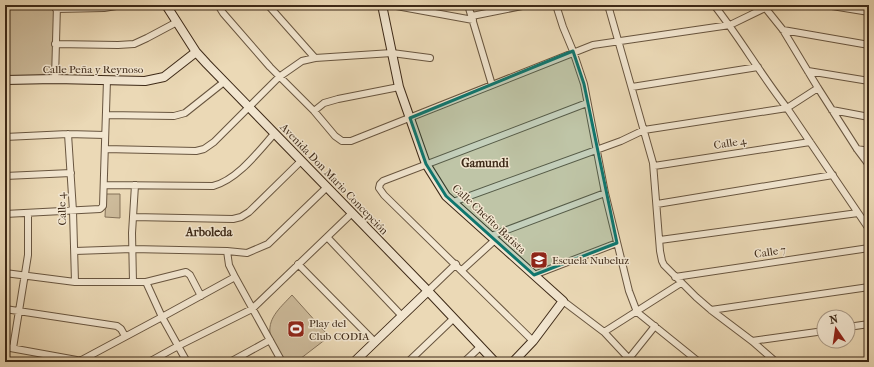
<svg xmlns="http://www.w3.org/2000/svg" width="874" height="367" viewBox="0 0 874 367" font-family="'IM FELL French Canon',serif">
<rect width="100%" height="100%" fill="#ebd9b6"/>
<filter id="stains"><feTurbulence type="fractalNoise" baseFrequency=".005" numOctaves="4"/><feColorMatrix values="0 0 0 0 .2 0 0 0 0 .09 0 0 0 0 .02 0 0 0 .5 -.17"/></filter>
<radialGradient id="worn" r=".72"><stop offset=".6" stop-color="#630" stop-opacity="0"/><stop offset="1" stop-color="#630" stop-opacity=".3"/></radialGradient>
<path fill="#cdbb9b" stroke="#857259" d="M 5,5 L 56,5 L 54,76 L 5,80 Z
M 106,194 L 120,194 L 120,218 L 105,217 Z
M 292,295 L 326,333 L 326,339 L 296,362 L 284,362 C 280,355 270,341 270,333 C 268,317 282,306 292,295 Z"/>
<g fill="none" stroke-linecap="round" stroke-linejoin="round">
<g stroke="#68553f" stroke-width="8">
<path id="street" d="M 218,5 L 223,13 L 270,67 L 314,111 L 335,136 L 342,141 L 351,141 L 593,45 L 730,25 L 765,8
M 268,5 L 315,58
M 391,5 L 473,20
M 468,5 L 492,85
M 556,5 L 563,27 L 573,51 L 584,84 L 605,193 L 629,291 L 637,312 L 699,362
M 608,5 L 653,163 L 660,251 L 662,261 L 664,265 L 696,297 L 711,310 L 752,341 L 776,362
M 714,5 C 740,38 761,75 787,108 L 869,229
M 763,5 L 783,30 L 818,88 L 857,149 L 869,165
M 826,5 L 869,12
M 56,9 L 104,8 L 122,5
M 472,16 L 527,5
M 783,30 L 869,45
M 55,44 L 118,45 L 134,44 L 147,38 L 177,22
M 808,71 L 869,81
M 55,79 L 57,5
M 632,87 L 758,67
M 832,110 L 869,117
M 314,111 L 324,103 L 338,99 L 399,87
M 106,115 L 174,116 L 185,113 L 224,82
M 68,134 L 73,211 L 75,282
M 5,137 L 68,134 L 105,135
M 105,149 L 196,151 L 204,149 L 214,142 L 279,77 L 302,61 L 315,58 L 392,53 L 430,58
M 857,149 L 869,151
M 654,166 L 810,142
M 5,176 L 71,173
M 104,185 L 213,186 C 237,180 258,152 274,134
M 453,202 L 621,141 L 644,130 L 787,108 L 818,88
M 657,204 L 833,175
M 5,214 L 100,209 L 103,206 L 107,80
M 133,217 L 233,219 L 241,217 L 249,212 L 301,161
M 491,236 L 605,193
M 327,237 L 402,316
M 660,240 L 858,213
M 75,251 L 132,249 L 227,251 L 247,253 L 268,244 L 326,188
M 227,251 L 229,265 L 235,277 L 282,362
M 298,264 L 375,342
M 462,270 L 495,240
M 5,273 L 75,282 L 146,282 L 186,272 L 190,275 L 201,296
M 534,275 L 617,243
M 675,277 L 869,248
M 133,282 L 132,233 L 135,185
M 146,282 L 162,317 L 187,362
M 428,291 L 456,264
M 563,301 L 604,332 L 632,362
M 5,309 L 117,326 L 121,329 L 125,336
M 711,310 L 869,287
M 848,327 L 869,324
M 604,332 L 681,283
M 533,341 L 384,195 L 379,188 L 380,184 L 383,181 L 587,103
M 752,341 L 824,331
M 5,347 L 82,361
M 13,348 L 28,255 L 28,213
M 627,361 L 655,326
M 78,362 L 162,317 L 235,277
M 149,362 L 178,346 L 252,309 L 351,214
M 230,362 L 270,340
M 408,362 L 454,318
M 464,362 L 480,347"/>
</g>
<g stroke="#3d2917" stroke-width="10">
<path id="secondary" d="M 166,5 L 196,52 L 207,64 L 428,291 L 495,362
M 382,5 L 399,87 L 426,164 L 446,196 L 563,301 L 533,341 L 513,362
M 5,80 L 55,79 L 145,81 L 164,77 L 196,52
M 354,362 L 428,291"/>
</g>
<use href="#street" stroke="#f2e6d0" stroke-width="6"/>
<use href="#secondary" stroke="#f2e6d0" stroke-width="8"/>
</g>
<path fill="#0f766e" fill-opacity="0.2" stroke="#0f766e" stroke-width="3" stroke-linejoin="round" d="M 573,51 L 584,84 L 617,243 L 534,275 L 446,196 L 426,164 L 410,118 Z"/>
<defs>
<g id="school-square" transform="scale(0.9)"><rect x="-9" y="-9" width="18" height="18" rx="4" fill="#8f2418" stroke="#f2e6d0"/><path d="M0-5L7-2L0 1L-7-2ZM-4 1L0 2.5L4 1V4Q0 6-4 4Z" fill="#fff"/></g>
<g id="stadium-square" transform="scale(0.9)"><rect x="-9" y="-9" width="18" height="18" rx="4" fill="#8f2418" stroke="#f2e6d0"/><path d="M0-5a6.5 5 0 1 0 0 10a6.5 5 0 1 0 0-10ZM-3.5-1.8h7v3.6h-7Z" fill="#fff"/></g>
</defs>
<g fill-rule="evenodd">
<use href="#school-square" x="539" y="260"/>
<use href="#stadium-square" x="296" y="329"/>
</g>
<g text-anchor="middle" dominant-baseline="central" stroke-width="3" stroke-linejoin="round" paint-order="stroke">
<g font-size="11" fill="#3d2917" stroke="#f2e6d0">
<text x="93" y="69">Calle Peña y Reynoso</text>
<text transform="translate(730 143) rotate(-9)">Calle 4</text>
<text transform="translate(334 179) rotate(46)">Avenida Don Mario Concepción</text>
<text transform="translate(62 209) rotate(-93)">Calle 4</text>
<text transform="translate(489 219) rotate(43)">Calle Chefito Batista</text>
<text transform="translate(770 252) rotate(-8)">Calle 7</text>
</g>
<g font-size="11" fill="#3d2917" stroke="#f2e6d0" text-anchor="start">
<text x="552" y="260">Escuela Nubeluz</text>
<text x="309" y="323">Play del<tspan x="309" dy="13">Club CODIA</tspan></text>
</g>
<g font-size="12" font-weight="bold" fill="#3d2917" stroke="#f2e6d0">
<text x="485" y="163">Gamundi</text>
<text x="209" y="232">Arboleda</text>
</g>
</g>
<rect width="874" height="367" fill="none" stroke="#ebd9b6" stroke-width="20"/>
<rect x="6" y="6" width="862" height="355" fill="none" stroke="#3d2917" stroke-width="2"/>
<rect x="10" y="10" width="854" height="347" fill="none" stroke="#3d2917"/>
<g transform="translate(836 329) rotate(347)"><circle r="19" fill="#f2e6d0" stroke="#aa9a86"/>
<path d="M0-3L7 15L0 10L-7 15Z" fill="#8f2418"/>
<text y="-6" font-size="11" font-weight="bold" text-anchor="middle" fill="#3d2917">N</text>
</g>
<rect width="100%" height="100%" filter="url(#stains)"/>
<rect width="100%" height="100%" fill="url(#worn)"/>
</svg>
